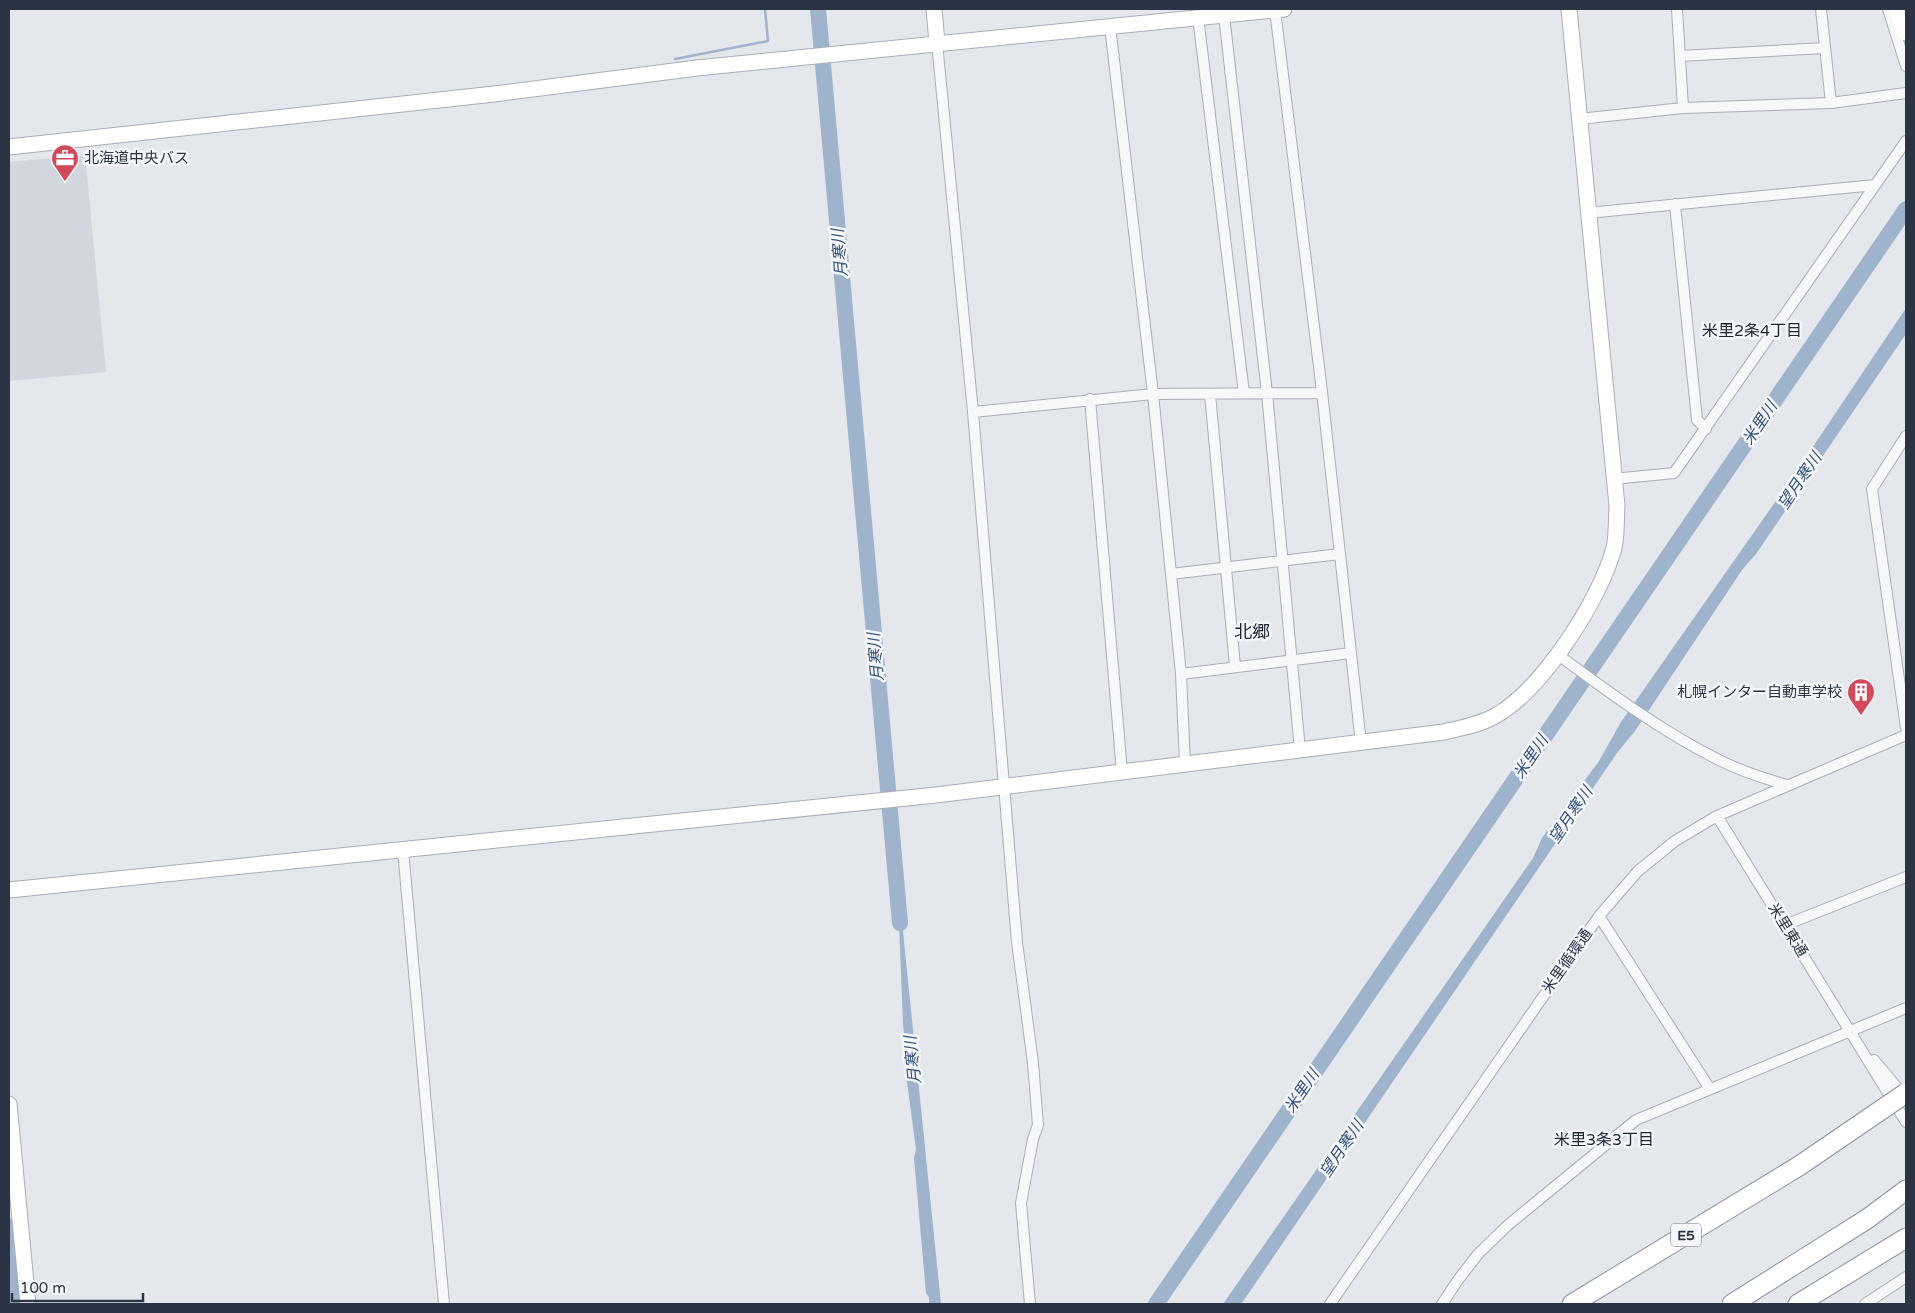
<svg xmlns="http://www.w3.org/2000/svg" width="1915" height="1313" viewBox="0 0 1915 1313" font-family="'Varela Round','Noto Sans JP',sans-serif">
<rect width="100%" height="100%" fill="#e4e7ec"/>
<path fill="#d2d6de" d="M 85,155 L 106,372 L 9,381 L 9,162 Z"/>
<path fill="#9fb4cc" d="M 1906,308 L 1906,334 L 1756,554 L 1742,570 L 1635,731 L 1617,753 L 1244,1300 L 1241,1304 L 1223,1304 L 1533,858 L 1542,838 L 1599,761 L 1621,722 L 1794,475 Z
M 897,873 L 941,1304 L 929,1304 L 929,1297 L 926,1293 L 914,1158 L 916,1149 L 906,1075 L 908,1066 L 903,1024 Z"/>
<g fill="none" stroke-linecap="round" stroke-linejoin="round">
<path stroke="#9fb4cc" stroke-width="2.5" d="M 675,59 L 768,41 L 765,9"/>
<path stroke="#9fb4cc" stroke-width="16" d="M 818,9 L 900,923
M 9,1226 L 17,1304
M 1156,1304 L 1906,209"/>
<g stroke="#a9aeb7" stroke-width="12">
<path id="street" d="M 1677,9 L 1683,108
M 1821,9 L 1831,103
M 1888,9 L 1906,66
M 1275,10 L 1321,383 L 1361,743
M 1224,15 L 1267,393 L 1300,750
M 1198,17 L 1244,393
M 1110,26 L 1153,394 L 1181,674 L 1185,764
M 937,43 L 973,412 L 1017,942 L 1033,1063 L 1038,1125 L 1033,1139 L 1021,1203 L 1030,1304
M 1680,56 L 1825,48
M 1579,119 L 1683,108 L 1831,103 L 1906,93
M 1675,204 L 1697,420 L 1706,429
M 1588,213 L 1875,185
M 1210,394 L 1235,666
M 1090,399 L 1122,772
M 973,412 L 1153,394 L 1322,393
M 1906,436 L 1872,489 L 1906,728
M 1613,479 L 1674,473 L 1906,141
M 1171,574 L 1340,554
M 1557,654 C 1607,691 1660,730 1715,758 C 1738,770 1762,778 1787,785
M 1181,674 L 1351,653
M 1717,816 L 1906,1122
M 403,850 L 444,1304
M 1599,916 L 1710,1089
M 1785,925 L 1906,877
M 1874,1060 L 1905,1097
M 1330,1304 L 1599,916 L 1638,871 L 1675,841 L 1717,816 L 1906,735
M 1442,1304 L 1458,1280 L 1478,1254 L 1508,1225 L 1636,1120 L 1906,1008
M 1865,1304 L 1906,1277"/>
</g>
<g stroke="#a9aeb7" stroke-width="17">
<path id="secondary" d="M 934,9 L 937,43
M 9,147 L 494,94 L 697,68 L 1284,9
M 9,890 L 936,795 L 1444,732 C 1461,728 1479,725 1495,716 C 1542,690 1600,600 1614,548 C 1617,535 1616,520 1617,506 L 1569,9
M 9,1104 L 28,1304"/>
</g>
<g stroke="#8b94a3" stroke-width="21">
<path id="highway" d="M 1899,9 L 1906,31
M 1572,1304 L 1799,1166
M 1732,1304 L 1867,1219 L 1906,1190
M 1798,1304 L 1906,1238"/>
</g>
<use href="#street" stroke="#f7f8fa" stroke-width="10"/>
<use href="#secondary" stroke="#fff" stroke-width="15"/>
<use href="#highway" stroke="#fff" stroke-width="19"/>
<g stroke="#8b94a3" stroke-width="21" stroke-linecap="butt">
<path id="highway-bridge" d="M 1799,1166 L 1906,1093"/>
</g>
<use href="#highway-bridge" stroke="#fff" stroke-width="19"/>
</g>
<defs>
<g id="office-pin" transform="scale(1.4375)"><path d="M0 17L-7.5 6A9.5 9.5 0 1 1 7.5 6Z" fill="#d1495b" stroke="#f4f6f9"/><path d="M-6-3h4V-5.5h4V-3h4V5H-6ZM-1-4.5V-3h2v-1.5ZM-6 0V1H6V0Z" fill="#fff"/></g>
<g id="building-pin" transform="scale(1.4375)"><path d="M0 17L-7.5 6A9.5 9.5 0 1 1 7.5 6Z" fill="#d1495b" stroke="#f4f6f9"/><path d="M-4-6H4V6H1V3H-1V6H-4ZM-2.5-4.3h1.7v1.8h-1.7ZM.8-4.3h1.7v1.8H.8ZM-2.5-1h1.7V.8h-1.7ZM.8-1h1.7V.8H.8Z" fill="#fff"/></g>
</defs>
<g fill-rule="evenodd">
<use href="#office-pin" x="65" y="158"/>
<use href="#building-pin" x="1861" y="692"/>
</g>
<g text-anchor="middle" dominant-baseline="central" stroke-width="5" stroke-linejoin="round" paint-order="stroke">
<rect fill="#f4f6f9" stroke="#676e7b" stroke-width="1" x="1671" y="1223.5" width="30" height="23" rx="4"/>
<g font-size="14" font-weight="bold" fill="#2b3445">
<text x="1686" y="1235">E5</text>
</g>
<g font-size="15" fill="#2b3445" stroke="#f4f6f9" text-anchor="start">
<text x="84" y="158">北海道中央バス</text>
<text x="1842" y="692" text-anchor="end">札幌インター自動車学校</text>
</g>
<g font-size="15" fill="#2b3445" stroke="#f4f6f9">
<text transform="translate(1788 930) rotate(58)">米里東通</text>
<text transform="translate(1567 961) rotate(-55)">米里循環通</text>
</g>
<g font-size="16" font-style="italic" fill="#34527a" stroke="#f4f6f9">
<text transform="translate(840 253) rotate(-95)">月寒川</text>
<text transform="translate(1760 423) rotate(-56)">米里川</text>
<text transform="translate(1800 481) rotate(-56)">望月寒川</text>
<text transform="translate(876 657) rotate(-95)">月寒川</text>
<text transform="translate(1531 757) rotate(-56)">米里川</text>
<text transform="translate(1571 815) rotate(-56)">望月寒川</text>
<text transform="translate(913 1060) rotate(-96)">月寒川</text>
<text transform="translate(1302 1091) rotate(-56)">米里川</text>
<text transform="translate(1342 1149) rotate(-56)">望月寒川</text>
</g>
<g font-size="16" fill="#1d2536" stroke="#f4f6f9">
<text x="1752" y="331">米里2条4丁目</text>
<text x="1604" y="1140">米里3条3丁目</text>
</g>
<g font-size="18" fill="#1d2536" stroke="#f4f6f9">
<text x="1252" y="632">北郷</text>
</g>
</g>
<rect width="1915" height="1313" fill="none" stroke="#2b3445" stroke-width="20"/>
<path d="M12 1293v8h131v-8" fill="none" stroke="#2b3445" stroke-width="2.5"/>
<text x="20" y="1293" font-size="15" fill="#2b3445" stroke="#f4f6f9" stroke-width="4" paint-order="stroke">100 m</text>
</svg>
